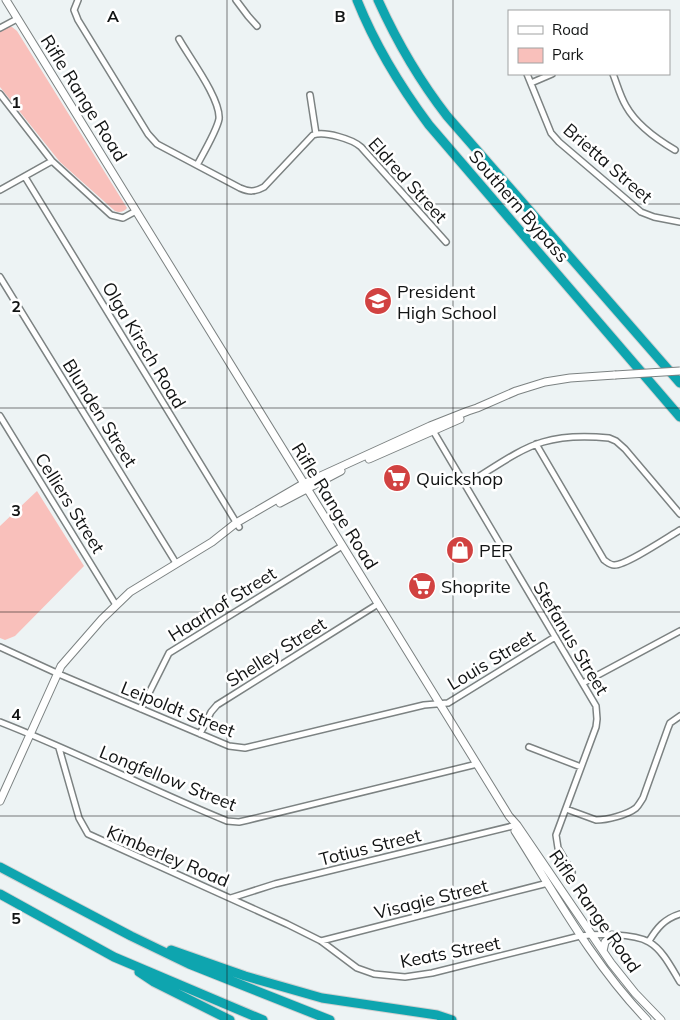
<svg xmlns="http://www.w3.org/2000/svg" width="680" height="1020" viewBox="0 0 680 1020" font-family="Mulish,sans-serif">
<rect width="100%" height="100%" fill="#edf3f4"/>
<path fill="#f9c0bb" d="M 8,27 L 12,27 L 17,31 L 127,208 C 124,212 119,213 115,211 L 60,162 L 0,87 L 0,32 Z
M 37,491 L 84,566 L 15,636 L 5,640 L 0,638 L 0,526 Z"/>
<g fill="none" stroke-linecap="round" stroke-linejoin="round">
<g stroke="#7c8282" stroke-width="8">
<path id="street" d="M 78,0 L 74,10 L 78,20 L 148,134 L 157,144 L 240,188 C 249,192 255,192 264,187 L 313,135 C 325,131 352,139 361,147 L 446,242
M 236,0 L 248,16 L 257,26
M 0,28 L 17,19
M 179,39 C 189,57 221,99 219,119 C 217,130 203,154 197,165
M 527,74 L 551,133 L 559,142 L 641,212 L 654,217 L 680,222
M 613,74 C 617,84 620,96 626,106 C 636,124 658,140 675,150
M 531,83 L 552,74
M 0,94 L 52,161 L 111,215 L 123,218 L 136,211
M 310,95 L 316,134
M 25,177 L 239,527
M 0,190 L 52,161
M 0,277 L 176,563
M 0,416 L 116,605
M 432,429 L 596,706 L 597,719 L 596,727 L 556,835 L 558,848 L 572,872
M 536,444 L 604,560 C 607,562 610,565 614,565 C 625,566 668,537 680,530
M 465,485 C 488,472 518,449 543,442 C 563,436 589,436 609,438 L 616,441 L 625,449 L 680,514
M 0,647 L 61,675 L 229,746 L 245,748 L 424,705 L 448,703 L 555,637
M 583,683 L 680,631
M 141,709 L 169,653 L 342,546
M 0,722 C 77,752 151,790 227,821 L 239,822 L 248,820 L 477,764
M 200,734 L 211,712 L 217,705 L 378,604
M 529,747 L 581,767
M 59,748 L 79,818 L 88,834 L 287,924 L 321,941 L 357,968 L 374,974 L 405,977 L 432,973 L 580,936 C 598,934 633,933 649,942 C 663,950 672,969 680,982
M 566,809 L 596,820 C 607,820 627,815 636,808 C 639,805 641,801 643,798 L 668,728 L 670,723 L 680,716
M 231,898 L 275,884 L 517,825
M 321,941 L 548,883
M 649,941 C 657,928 664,919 680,914"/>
</g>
<g stroke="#7c8282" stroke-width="9">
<path id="secondary" d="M 6,0 L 509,816 L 517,825 L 611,963 L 635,993 L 661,1020
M 369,459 L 460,419
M 280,503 L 341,471
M 0,801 L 61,666 L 102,619 L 130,592 L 212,542 L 236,523 L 303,484 L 430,426 L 468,411 L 477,408 L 516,391 L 545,382 L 570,378 L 615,375
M 515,831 C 556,896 593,964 647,1020
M 603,951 L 605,942 L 612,935"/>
</g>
<g stroke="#d0d0d0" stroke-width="11">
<path id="highway" d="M 357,0 C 375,45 400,86 429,125 L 680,417
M 378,0 C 397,42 419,80 447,116 L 680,383
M 0,867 L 131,936 L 189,964 L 330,1020
M 0,894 L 114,957 L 263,1020
M 171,950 L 245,976 L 322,998 L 437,1015 L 452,1020
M 139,972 L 154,982 L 230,1020"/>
</g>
<use href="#street" stroke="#fff" stroke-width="5"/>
<use href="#secondary" stroke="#fff" stroke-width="7"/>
<use href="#highway" stroke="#0ea5af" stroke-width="9"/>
<g stroke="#7c8282" stroke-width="9" stroke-linecap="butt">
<path id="secondary-bridge" d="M 615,375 L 680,371"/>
</g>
<use href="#secondary-bridge" stroke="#fff" stroke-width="7"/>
</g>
<path fill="none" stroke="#121414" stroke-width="1" stroke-opacity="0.55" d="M 227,0 L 227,1020M 453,0 L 453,1020M 0,204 L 680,204M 0,408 L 680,408M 0,612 L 680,612M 0,816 L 680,816"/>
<defs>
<g id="school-disc" transform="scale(1.4375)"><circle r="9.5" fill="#d14241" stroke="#fff"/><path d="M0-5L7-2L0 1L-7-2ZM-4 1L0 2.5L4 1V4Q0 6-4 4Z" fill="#fff"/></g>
<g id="supermarket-disc" transform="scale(1.4375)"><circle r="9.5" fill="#d14241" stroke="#fff"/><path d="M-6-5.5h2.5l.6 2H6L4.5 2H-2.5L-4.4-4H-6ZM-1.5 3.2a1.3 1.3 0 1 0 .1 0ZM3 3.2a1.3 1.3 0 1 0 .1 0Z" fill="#fff"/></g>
<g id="shop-disc" transform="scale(1.4375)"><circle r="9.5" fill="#d14241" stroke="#fff"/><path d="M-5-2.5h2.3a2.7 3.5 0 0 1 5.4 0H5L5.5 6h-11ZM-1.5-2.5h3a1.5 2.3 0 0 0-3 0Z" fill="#fff"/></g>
</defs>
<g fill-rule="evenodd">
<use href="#school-disc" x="378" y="301"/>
<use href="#supermarket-disc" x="397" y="478"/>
<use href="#shop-disc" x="460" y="550"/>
<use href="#supermarket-disc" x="422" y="586"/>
</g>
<g text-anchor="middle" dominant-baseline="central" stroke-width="5" stroke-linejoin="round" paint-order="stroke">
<g font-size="18" fill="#121414" stroke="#fff">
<text transform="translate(84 98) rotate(58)">Rifle Range Road</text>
<text transform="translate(608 163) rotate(41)">Brietta Street</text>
<text transform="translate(408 180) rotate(48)">Eldred Street</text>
<text transform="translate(519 206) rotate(49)">Southern Bypass</text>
<text transform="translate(144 345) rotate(59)">Olga Kirsch Road</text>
<text transform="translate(100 413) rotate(58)">Blunden Street</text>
<text transform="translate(70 503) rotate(58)">Celliers Street</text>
<text transform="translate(335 506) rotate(58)">Rifle Range Road</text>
<text transform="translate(222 604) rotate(-32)">Haarhof Street</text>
<text transform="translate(571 638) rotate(59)">Stefanus Street</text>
<text transform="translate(276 652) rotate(-32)">Shelley Street</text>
<text transform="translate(491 660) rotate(-31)">Louis Street</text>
<text transform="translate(178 709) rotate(22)">Leipoldt Street</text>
<text transform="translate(168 778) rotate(22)">Longfellow Street</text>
<text transform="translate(370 847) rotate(-14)">Totius Street</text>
<text transform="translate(168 856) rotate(23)">Kimberley Road</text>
<text transform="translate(431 899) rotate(-14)">Visagie Street</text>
<text transform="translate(595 911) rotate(55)">Rifle Range Road</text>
<text transform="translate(450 952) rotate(-11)">Keats Street</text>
</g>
<g font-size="18" fill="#121414" stroke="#fff" text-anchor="start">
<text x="397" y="291">President<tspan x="397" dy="21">High School</tspan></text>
<text x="416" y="478">Quickshop</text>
<text x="479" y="550">PEP</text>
<text x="441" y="586">Shoprite</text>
</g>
</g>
<g font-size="16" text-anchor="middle" font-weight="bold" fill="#121414" stroke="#fff" stroke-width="5" stroke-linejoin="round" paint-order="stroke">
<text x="113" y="22">A</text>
<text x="340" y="22">B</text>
<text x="16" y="108">1</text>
<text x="16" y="312">2</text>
<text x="16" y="516">3</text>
<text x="16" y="720">4</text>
<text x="16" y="924">5</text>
</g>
<rect x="508" y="10" width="162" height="65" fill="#ffffff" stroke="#a0a1a1"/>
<rect x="518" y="26" width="25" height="8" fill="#ffffff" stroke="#a0a1a1"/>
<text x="552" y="35" font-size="15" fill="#121414">Road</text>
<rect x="518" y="48" width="25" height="15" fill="#f9c0bb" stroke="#a0a1a1"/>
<text x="552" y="60" font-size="15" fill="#121414">Park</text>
</svg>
